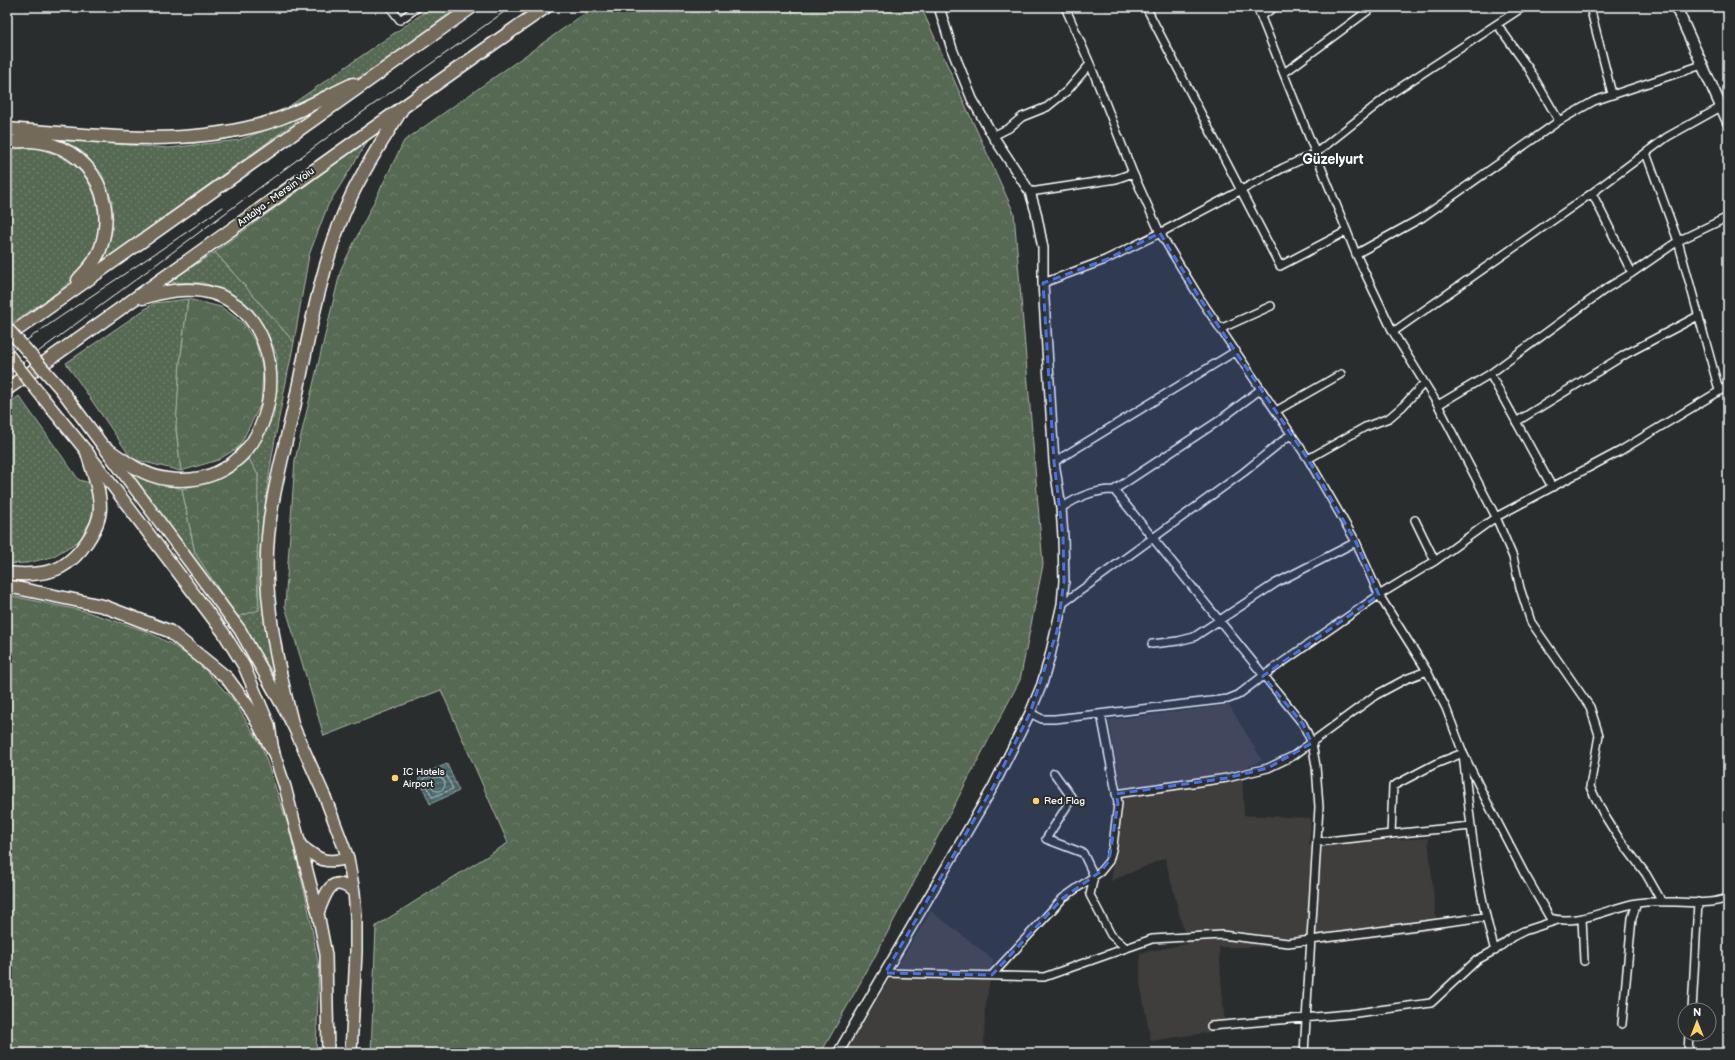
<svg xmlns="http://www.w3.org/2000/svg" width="1735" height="1060" viewBox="0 0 1735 1060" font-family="'Balsamiq Sans',sans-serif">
<defs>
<pattern id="grass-dots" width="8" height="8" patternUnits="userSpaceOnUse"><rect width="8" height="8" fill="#576953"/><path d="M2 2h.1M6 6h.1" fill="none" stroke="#70806d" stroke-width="1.8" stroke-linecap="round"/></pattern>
<pattern id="forest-crowns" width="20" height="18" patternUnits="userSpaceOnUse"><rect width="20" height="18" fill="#576953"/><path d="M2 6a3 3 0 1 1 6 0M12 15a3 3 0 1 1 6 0" fill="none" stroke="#70806d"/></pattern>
<pattern id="water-rules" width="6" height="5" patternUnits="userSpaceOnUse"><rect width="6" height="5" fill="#476568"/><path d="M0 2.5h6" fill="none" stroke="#637c7f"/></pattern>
</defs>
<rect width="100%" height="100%" fill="#2a2d2e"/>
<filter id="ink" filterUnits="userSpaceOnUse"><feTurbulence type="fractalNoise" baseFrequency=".025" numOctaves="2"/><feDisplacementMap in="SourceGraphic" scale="8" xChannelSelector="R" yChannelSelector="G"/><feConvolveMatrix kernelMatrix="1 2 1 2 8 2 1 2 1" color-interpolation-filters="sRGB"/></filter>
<g filter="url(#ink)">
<path fill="#3f3c3c" d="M 1229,705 L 1262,760 L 1242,770 L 1244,815 L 1311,818 L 1309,845 L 1428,838 L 1437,930 L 1299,947 L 1219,947 L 1225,1030 L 1151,1041 L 1140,983 L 1140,953 L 1187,944 L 1165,858 L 1111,881 L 1123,803 L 1109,720 Z
M 931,911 L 993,959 L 985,1011 L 984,1053 L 844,1053 Z"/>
<path fill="url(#grass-dots)" stroke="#abb4a9" d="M 432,7 L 458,7 L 367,74 L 288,107 Z
M 304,116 L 103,261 L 112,232 L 112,201 L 102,174 L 83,152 L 61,140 L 169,148 L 239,140 Z
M 32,147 C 49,152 65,156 78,169 C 102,193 106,237 86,265 C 69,288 35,307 12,323 L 7,318 L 7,149 Z
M 215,252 L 294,342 C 278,424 258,507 262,591 C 264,619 270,648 274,675 L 237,617 L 127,469 L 162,483 L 182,489 L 195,553 L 259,610 L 256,518 L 258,475 L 249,459 L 274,415 L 277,356 L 268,334 L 248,307 L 226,290 L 203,283 L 169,282 Z
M 188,299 L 180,363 L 176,430 L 181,471 L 132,459 L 66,363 L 154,303 Z
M 19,396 L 79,480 L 90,483 L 94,500 L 93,517 L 79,541 L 52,557 L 27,563 L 7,564 L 7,405 Z"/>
<path fill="url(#forest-crowns)" stroke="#abb4a9" d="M 594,7 L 921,7 L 1014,213 L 1043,565 L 1020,680 L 873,960 L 821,1053 L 371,1053 L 376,926 L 508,843 L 441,690 L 324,736 L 285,606 L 295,460 L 341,269 L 404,141 Z
M 369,139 L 328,205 L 309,255 L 294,342 L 215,252 Z
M 188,299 L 221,307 L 243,323 L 256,343 L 263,371 L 261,404 L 239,447 L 218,460 L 181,471 L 176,427 L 180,363 Z
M 249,459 L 258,475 L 257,579 L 259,610 L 237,617 L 195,553 L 182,489 L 207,481 Z
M 7,595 L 84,611 L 146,631 L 171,644 L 200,664 L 234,701 L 262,747 L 289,828 L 307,902 L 319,967 L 316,1053 L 7,1053 Z"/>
<path fill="url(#water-rules)" stroke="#91a3a4" d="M 447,764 L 459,791 L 430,804 L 418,776 Z"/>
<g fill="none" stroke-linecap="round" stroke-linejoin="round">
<path stroke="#b5c1c3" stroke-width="1" d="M 444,770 L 453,789 L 432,797 L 424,779 Z
M431 784a7 7 0 1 1 14 0a7 7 0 1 1-14 0Z"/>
<g stroke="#fff" stroke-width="10">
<path id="minor" d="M 390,7 L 400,20 L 418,7
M 1065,7 L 1090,64 L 1133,173 L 1160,233 L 1201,300 L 1308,459 L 1356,542 L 1379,595 L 1427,671 L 1446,708 L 1463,753 L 1486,800 L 1524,873 L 1550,918 C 1578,926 1609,908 1637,903 C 1666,898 1701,908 1728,898
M 1146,7 L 1280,266 L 1347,231
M 1257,7 L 1356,254 L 1393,332 L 1438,405 L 1496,517 L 1513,557 L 1520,588 L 1531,622 L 1590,707 L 1599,735 L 1590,787 L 1603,813 L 1618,837 L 1646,874 L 1662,902
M 1590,7 L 1612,94
M 1261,16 L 1275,7
M 1497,24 L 1529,69 L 1559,121
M 1284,73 L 1373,7
M 993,136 L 1009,128 L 1022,117 L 1047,107 L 1067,91 L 1090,64
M 1646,153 L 1678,241 L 1719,390
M 1030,192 L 1116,179 L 1133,173
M 1592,193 L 1632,273
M 1356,254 L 1423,217 L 1559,121 L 1594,101 L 1702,65
M 1043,283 L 1105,260 L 1160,233 L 1283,168 L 1316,153 L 1389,95 L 1523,7
M 1220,329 L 1271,306
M 1393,332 L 1592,193 L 1667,137 L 1721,107
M 1490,374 L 1552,487
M 1438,405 L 1490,374 L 1607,288 L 1632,273 L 1678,241 L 1728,217
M 1276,411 L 1341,374
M 1516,422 L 1626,354 L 1698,316
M 1308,459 L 1365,427 L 1389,418 L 1403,406 L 1424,383
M 1054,462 L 1236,351
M 1114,490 L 1303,724 L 1312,743 L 1316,766 L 1319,807 L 1304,1053
M 1061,508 C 1078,497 1093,490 1114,490 L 1217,422 L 1261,389
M 1415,520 L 1435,561
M 1062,604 L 1244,472 L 1291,434
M 1152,644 L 1178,641 L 1194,637 L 1276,583 L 1356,542
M 1030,713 L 1042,719 L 1055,719 L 1228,699 L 1238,695 L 1263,676 L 1379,595 L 1435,561 L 1496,517 L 1620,451 L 1728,386
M 1054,773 L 1072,798 L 1046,839 L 1083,853 L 1094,876 L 1090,895 L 1111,935 L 1126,948
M 1116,794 L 1227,778 L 1268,768 L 1293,756 L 1376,695 L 1406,679 L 1427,671
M 1391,834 L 1471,826
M 1318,842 L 1391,834 L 1393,786 L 1435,764 L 1463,753 C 1470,819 1476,887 1495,951
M 1582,918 L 1584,961
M 885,973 L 1044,977 L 1152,939 L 1222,935 L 1288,943 L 1485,917
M 992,975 L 1063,898 L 1100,872 L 1109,861 L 1113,846 L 1118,803 L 1101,714
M 1692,1010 L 1698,902
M 1622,1024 L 1632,918 L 1637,903
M 1211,1026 L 1349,1014 L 1431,1003 L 1477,960 L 1497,949 L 1512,937 L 1524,931 L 1558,920
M 1688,1053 L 1689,1034"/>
</g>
<g stroke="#fff" stroke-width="12">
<path id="tertiary" d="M 838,1053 L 993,787 L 1030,713 L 1042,684 L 1050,656 L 1062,604 L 1064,581 L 1063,537 L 1061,508 L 1054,462 L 1043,283 L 1043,248 L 1036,212 L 1030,192 L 993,136 L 972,99 L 952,49 L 939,7"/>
</g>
<g stroke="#fff" stroke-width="13">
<path id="secondary" d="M 1676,7 L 1728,122"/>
</g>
<g stroke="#fff" stroke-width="14">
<path id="primary" d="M 60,388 L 240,630 L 292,723 L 325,797 L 348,858 L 354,892 L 356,916 L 356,952 L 351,1053
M 43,398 L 87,452 L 223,632 L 244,666 L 269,725 L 273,751 L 285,787 L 318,913 L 326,955 L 328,1053
M 300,845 C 318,859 325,865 348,858
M 318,913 C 326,893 331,872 354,892"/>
</g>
<g stroke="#fff" stroke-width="15">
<path id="trunk" d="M 7,129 C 90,135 173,147 255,126 C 289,118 321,99 353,84
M 7,143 C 72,130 121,183 101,247 C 97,260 87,270 78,280
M 7,337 L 472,7
M 7,389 C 188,262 365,132 546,7
M 106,448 C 124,461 144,476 167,479 C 308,497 309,242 143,298
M 7,573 C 23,575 46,575 61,567 C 79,557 100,528 100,508 C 100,489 92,470 87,452
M 7,586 L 103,606 L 169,631 L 227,678 L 252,712 L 273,751
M 292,723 C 280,675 269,627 267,577 C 264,519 282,460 295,403 C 309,335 321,264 349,201 C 363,169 384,139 402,109"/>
</g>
<use href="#minor" stroke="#2a2d2e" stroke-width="7"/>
<use href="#tertiary" stroke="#2a2d2e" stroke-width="9"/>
<use href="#secondary" stroke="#2a2d2e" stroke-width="10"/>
<use href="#primary" stroke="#736b5a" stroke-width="11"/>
<use href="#trunk" stroke="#736b5a" stroke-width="12"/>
<path stroke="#fff" stroke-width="1" d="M 7,354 C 78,303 152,257 223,207
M 7,375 L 336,131 L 511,7"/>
<g stroke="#fff" stroke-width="14" stroke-linecap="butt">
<path id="primary-bridge" d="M 7,328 L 60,388
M 7,353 L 43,398"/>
</g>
<use href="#primary-bridge" stroke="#736b5a" stroke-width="11"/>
</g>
</g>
<path fill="#4a71e0" fill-opacity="0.2" stroke="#4a71e0" stroke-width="3" stroke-dasharray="8 5" stroke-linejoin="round" d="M 1160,233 L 1201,300 L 1308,459 L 1356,542 L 1379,595 L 1263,676 L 1303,724 L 1312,743 L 1268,768 L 1227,778 L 1116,794 L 1118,803 L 1109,861 L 1100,872 L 1063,898 L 992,975 L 885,973 L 993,787 L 1030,713 L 1057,631 L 1064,581 L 1063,537 L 1054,462 L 1043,283 L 1105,260 Z"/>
<g fill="#ffd166" stroke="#2a2d2e" stroke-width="1.5">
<circle cx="395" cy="778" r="4"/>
<circle cx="1036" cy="801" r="4"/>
</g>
<g text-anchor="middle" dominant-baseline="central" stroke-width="4" stroke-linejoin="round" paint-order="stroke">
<g font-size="10" fill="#fff" stroke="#2a2d2e">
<text transform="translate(276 197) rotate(-36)">Antalya - Mersin Yolu</text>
</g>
<g font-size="10" fill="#fff" stroke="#2a2d2e" text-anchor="start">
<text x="403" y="772">IC Hotels<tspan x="403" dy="12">Airport</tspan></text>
<text x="1044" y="801">Red Flag</text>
</g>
<g font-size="14" font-weight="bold" fill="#fff" stroke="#2a2d2e">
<text x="1333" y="159">Güzelyurt</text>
</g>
</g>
<rect width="1735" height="1060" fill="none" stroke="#2a2d2e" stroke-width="24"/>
<rect x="12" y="12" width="1711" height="1036" fill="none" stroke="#fff" stroke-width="1.5" filter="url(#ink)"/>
<g transform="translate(1697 1022)"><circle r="19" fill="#2a2d2e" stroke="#7f8182"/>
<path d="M0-3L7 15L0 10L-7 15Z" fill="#ffd166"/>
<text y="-6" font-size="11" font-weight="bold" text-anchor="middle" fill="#ffffff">N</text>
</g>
</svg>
